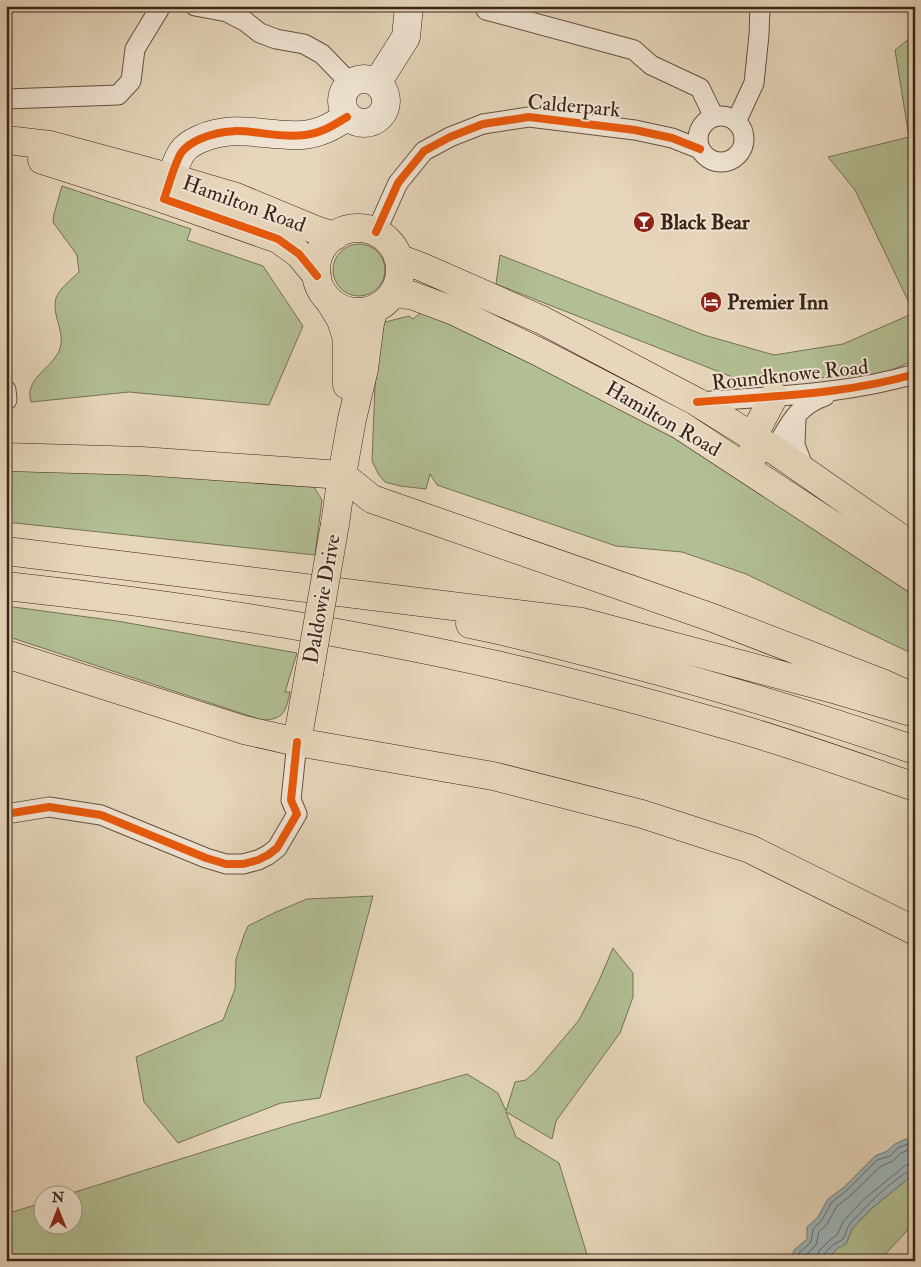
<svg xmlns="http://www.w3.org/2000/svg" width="921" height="1267" viewBox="0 0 921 1267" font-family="'IM FELL Double Pica',serif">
<rect width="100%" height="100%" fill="#e6d6bb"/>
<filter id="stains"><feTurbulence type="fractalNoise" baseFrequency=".004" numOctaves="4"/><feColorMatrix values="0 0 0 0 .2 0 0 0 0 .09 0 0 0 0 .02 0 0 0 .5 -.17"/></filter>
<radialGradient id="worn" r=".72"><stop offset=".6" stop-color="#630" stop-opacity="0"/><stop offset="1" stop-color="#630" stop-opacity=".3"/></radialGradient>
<path fill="#b2be93" stroke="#767156" d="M 915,34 L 915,360 L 882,374 L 745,382 L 496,284 L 500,255 L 704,335 L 774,355 L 843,344 L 914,313 L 855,190 L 828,157 L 909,137 L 895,50 Z
M 62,186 L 191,229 L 187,240 L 263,266 L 303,326 L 269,405 L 129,392 L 31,402 C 24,379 50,370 59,351 C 67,334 51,316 56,298 C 59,289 72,279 79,272 L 77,255 L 53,222 L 54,214 Z
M333 270a26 26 0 1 1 52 0a26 26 0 1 1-52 0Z
M 425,309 L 650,416 L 915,588 L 915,655 L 746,574 L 682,552 L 616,546 L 437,485 L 430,474 L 426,489 L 400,486 L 385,482 L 379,475 L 372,461 L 375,386 L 381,329 L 385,322 L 409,316 L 413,319 Z
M 6,465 L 294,483 L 314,487 L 322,500 L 315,555 L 6,522 Z
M 6,606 L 117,621 L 297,653 L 285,692 L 290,692 C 286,711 284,720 262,720 L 6,636 Z
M 373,896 L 320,1098 L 281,1103 L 178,1143 L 144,1102 L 136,1057 L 223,1020 L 235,989 L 236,959 L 244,935 L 248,926 L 276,912 L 307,899 Z
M 613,948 L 633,973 L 633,997 L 620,1033 L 556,1121 L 552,1139 L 506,1112 L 516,1137 L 559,1163 L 589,1261 L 6,1261 L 6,1214 L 42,1203 L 42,1224 L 72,1224 L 72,1194 L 69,1194 L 289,1125 L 467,1074 L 498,1093 L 506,1111 L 515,1082 L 526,1080 L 536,1071 L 579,1020 L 598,983 Z
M 915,1173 L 915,1222 L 879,1261 L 825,1261 L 838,1247 L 846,1244 L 852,1229 L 872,1208 Z"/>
<path fill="#9db6bc" stroke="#757c7a" d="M 915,1135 L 915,1173 L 872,1208 L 852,1229 L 846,1244 L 838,1248 L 825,1261 L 791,1261 L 794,1250 L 807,1239 L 807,1227 L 818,1217 L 828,1199 L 843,1188 L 875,1156 L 887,1151 L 895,1144 Z"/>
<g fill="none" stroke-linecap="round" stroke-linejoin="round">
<path stroke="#6c6d6a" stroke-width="1" d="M 796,1261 L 799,1253 L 811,1242 L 813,1229 L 822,1220 L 832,1202 L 846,1191 L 877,1160 L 890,1156 L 898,1148 L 915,1141
M 803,1261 L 804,1257 L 816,1245 L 819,1232 L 827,1224 L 837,1206 L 850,1196 L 881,1166 L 893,1161 L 901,1153 L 915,1147
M 816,1261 L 819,1251 L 830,1240 L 837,1235 L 843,1222 L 863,1200 L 906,1165 L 915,1163
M 822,1261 C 823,1254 830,1246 836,1243 C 839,1241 840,1242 843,1239 C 846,1235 846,1229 849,1225 C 860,1212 900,1171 915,1169"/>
<g stroke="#655041" stroke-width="21">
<path id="street" d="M 195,6 L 227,12 L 246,22 L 260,33 L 276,39 L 304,44 L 322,54 L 350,83
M 486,10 L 634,50 L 651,65 L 700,88 L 714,117
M 6,99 L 118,95 L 131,81 L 135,49 L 161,6
M698 139a23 23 0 1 1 46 0a23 23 0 1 1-46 0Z
M 736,122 L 754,83 L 759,35 L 760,6
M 376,232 L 398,183 L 424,151 L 450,137 L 483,124 L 529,117 L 635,130 L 672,138 L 700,149
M 6,390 L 7,400
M 697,402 C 771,396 843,395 915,374
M 796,417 L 795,445 L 805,471
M 764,453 L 774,450 C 789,426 796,406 825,396
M 6,814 L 49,807 L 101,815 L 206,858 L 226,864 L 243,864 L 258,860 L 268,855 L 277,848 L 297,814 L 291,800 L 297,742"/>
</g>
<g stroke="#3a2418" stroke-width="29">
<path id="secondary" d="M342 101a22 22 0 1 1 44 0a22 22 0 1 1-44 0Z
M 377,83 L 406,37 L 409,6
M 164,199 C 169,185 174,164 182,152 C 186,146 193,142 200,139 C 236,123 265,137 302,135 C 319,134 333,126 347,117"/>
</g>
<g stroke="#3a2418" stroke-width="29">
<path id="primary" d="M 6,140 L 50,145 L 172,178 L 236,197 L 318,231 L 335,236
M 42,160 L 164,199 L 278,239 L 299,254 L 317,276
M316 270a42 42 0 1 1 84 0a42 42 0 1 1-84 0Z
M 398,258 L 422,267 L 542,320 L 697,402 L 774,450 L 915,548
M 393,294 L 411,295 L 454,311 L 541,353 L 680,425 L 915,579
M 329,300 L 341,320 L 347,339 L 347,385
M 754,455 L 753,436 L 774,396
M 335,524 L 342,475 L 352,419 L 364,369 L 370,323 L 374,309
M 297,742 L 309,674"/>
</g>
<g stroke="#3a2418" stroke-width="29">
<path id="highway" d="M 6,457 L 142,461 L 342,475 L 372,499 L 713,618 L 882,683 L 915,698
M 6,551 L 582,622 L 837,690 L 908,711
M 6,586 C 172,604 338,629 501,666 C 575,683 650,703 723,724 C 788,742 851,765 915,787
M 470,624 C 521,634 571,648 621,661 C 720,687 818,717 915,750
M 6,654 L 244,730 L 297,742 L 493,776 L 642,814 L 750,849 L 915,931"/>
</g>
<use href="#street" stroke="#efe4d3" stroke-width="19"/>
<use href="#secondary" stroke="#efe4d3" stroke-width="28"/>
<use href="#primary" stroke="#e6d6bb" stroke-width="28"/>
<use href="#highway" stroke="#e6d6bb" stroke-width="28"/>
<g stroke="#3a2418" stroke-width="29" stroke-linecap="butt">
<path id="primary-bridge" d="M 309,674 L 335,524"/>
</g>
<use href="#primary-bridge" stroke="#e6d6bb" stroke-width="28"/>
<g stroke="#efe4d3" stroke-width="11">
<path id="cycleway" d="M 376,232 L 398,183 L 424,151 L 450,137 L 483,124 L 529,117 L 635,130 L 672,138 L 700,149
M 317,276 L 299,254 L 278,239 L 164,199 C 169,185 174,165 181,153 C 186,146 193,142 200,139 C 241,121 266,140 305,135 C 322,133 334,125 347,117
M 697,402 C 771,396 843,395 915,374
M 6,814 L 49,807 L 101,815 L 206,858 L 226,864 L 243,864 L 258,860 L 268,855 L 277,848 L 297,814 L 291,800 L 297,742"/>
</g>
<use href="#cycleway" stroke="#e8590c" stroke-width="8"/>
</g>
<defs>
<g id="bar-disc" transform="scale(1.125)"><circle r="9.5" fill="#8f2418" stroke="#efe4d3"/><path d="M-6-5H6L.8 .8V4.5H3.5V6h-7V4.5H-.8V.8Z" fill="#fff"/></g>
<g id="hotel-disc" transform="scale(1.125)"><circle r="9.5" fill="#8f2418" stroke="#efe4d3"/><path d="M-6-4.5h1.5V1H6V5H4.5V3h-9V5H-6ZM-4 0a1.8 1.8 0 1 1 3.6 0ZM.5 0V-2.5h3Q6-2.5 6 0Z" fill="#fff"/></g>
</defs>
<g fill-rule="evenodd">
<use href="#bar-disc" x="644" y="222"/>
<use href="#hotel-disc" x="711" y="302"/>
</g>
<g text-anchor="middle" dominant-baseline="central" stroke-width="4" stroke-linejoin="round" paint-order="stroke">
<g font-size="21" fill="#3a2418" stroke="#efe4d3">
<text transform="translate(574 106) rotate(5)">Calderpark</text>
<text transform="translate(244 204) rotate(20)">Hamilton Road</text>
<text transform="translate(790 375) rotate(-6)">Roundknowe Road</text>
<text transform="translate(663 419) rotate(30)">Hamilton Road</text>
<text transform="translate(322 599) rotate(-80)">Daldowie Drive</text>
</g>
<g font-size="21" font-weight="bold" fill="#3a2418" stroke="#efe4d3" text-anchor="start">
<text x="660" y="222">Black Bear</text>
<text x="727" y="302">Premier Inn</text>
</g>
</g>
<rect width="921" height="1267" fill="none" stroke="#e6d6bb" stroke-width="25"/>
<rect x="8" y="8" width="906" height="1252" fill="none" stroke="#3a2418" stroke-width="2.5"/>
<rect x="12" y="12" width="896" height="1242" fill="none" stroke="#3a2418"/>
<g transform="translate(58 1210)"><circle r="24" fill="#efe4d3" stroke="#a79788"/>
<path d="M0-4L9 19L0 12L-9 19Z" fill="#8f2418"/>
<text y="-8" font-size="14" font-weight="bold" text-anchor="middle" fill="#3a2418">N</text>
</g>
<rect width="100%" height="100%" filter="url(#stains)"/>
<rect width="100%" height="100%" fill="url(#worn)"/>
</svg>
